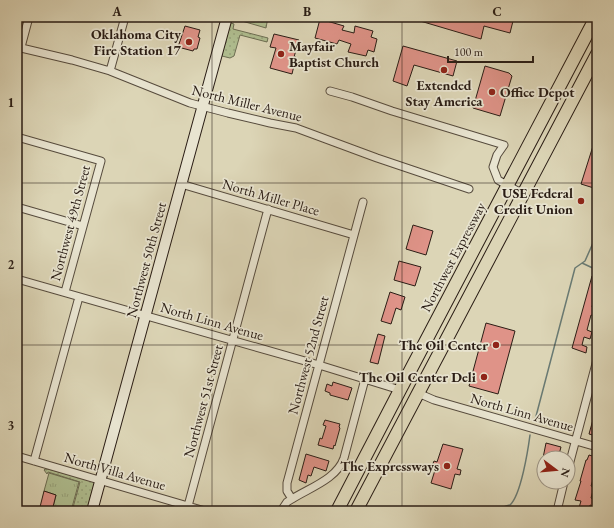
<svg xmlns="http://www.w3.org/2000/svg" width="614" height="528" viewBox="0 0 614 528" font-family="'EB Garamond',serif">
<defs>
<pattern id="grass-dots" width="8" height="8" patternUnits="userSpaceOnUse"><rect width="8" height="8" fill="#afbd8f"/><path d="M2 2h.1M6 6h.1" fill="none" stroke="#97a27a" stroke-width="1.8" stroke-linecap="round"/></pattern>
<pattern id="park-tufts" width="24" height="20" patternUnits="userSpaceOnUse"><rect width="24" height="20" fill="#afbd8f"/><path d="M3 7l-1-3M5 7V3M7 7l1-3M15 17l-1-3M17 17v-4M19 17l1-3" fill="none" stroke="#97a27a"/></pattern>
</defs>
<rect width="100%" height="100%" fill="#dcd5b6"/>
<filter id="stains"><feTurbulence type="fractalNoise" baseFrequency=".005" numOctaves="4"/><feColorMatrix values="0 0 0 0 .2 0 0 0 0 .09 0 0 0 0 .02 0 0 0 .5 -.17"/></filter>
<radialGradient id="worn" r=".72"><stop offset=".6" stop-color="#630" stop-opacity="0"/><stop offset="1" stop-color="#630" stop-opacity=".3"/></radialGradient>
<path fill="url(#grass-dots)" stroke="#6c6d52" d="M 231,17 L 268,17 L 266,28 L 235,19 Z
M 231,23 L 234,24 L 233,29 L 268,38 L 267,42 L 240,35 L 234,56 L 230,58 L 222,56 L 221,56 L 230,24 Z
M 45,469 L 48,469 L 93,481 L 96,485 L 89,511 L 72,511 L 80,482 L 48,472 L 47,474 L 44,470 Z"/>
<path fill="url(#park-tufts)" stroke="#6c6d52" d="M 49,473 L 79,482 L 71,511 L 52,511 L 56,495 L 44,491 Z"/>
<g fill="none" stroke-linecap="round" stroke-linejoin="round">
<path stroke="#697a73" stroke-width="1.5" d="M 582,263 L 597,270
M 535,420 L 575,268 L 585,261 L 597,234
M 501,511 L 504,507 C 505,506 509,505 510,505 C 521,495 528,450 530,435"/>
</g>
<path fill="#df9388" stroke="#2a1d15" d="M 410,17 L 514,17 L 510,33 L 484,26 L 481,39 L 410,18 Z
M 320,19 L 344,26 L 342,30 L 354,33 L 355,26 L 373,31 L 371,37 L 377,39 L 374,52 L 368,50 L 366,56 L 348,52 L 351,44 L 339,40 L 337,44 L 315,38 Z
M 185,26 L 200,30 L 198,37 L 200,38 L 197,49 L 194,49 L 193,51 L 178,47 Z
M 274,34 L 299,40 L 294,57 L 296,57 L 292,74 L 270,68 L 276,48 L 270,47 Z
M 403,46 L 457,61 L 453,76 L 414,65 L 407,86 L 393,81 Z
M 485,66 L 509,73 L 512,76 L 500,116 L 473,108 Z
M 593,146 L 597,147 L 597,189 L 581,184 Z
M 413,225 L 433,231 L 426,255 L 406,249 Z
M 399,261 L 421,267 L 415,286 L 394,280 Z
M 592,276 L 597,278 L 597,298 L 594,298 L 592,307 L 597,308 L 597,313 L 596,316 L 591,315 L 587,330 L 592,332 L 590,339 L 584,337 L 582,345 L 587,347 L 586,353 L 572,348 Z
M 390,292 L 405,297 L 401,310 L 396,308 L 391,324 L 381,321 Z
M 486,323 L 515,331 L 498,394 L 469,386 Z
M 378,334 L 385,336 L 378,364 L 370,362 Z
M 333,382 L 352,388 L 348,400 L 330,395 L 330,393 L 325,391 L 327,384 L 332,386 Z
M 596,409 L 597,410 L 597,436 L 589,434 Z
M 325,420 L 340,424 L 339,427 L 340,428 L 335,446 L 334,445 L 333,449 L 318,445 L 320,438 L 322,439 L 326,426 L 323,425 Z
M 546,443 L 561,447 L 558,458 L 543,458 Z
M 443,444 L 463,449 L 457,469 L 461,470 L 460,475 L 455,474 L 451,489 L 431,483 L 436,467 L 432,466 L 434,461 L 437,462 Z
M 306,454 L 329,461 L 326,471 L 314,467 L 311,476 L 308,475 L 306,483 L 299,480 Z
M 589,455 L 596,457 L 593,469 L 596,470 L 591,486 L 594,487 L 591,498 L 595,500 L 593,506 L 590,505 L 589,511 L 578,511 L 581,501 L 575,500 L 581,481 L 580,481 L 586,460 L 587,460 Z
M 44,491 L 56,495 L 52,511 L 39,511 Z"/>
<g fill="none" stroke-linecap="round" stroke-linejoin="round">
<g stroke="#564b3d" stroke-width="9">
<path id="street" d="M 17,47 L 72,60 L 110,71 L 190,103 L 228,113 L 270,123 L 296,128 L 377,158 L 469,189
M 21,47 L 29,17
M 110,71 L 125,17
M 330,91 L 352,97 L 392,111 L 504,145 L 497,155 L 493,167 L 498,180 L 523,194
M 17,137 L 101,161 L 65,292
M 181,184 L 354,235
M 17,207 L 83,226
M 17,279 L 319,365 L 400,390
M 418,393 L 434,400 L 597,447
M 17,456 L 205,511
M 34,461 L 79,297
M 568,469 L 597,360
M 292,499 C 309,488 337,479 344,458 L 365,379
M 188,506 L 268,209
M 281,511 L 287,502 L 292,499 L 287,491 L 287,483 L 363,202
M 557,511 L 564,482"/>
</g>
<g stroke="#2a1d15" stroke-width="12">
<path id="secondary" d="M 92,511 L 227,17"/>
</g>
<g stroke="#2a1d15" stroke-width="14">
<path id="highway" d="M 337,511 L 400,390 L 596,17
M 356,511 L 597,54"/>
</g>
<use href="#street" stroke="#e8e4d0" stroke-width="7"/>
<use href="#secondary" stroke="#e8e4d0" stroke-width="10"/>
<use href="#highway" stroke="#dcd5b6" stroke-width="12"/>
</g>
<path fill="none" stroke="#2a1d15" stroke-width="1" stroke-opacity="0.55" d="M 212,17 L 212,511M 402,17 L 402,511M 17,183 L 597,183M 17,345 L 597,345"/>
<g fill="#8f2418" stroke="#e8e4d0" stroke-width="1.5">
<circle cx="189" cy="42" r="4"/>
<circle cx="281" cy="54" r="4"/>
<circle cx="444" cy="70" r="4"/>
<circle cx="492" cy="92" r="4"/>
<circle cx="581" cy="201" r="4"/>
<circle cx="496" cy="345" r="4"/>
<circle cx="484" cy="377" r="4"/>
<circle cx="447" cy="466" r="4"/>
</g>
<g text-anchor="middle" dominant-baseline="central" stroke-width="3.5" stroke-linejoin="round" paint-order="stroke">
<g font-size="14" font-weight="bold" fill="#2a1d15" stroke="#e8e4d0" text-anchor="end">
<text x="181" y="34">Oklahoma City<tspan x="181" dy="16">Fire Station 17</tspan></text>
<text x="289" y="46" text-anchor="start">Mayfair<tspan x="289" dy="16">Baptist Church</tspan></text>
<text x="444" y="85" text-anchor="middle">Extended<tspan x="444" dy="16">Stay America</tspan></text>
<text x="500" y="92" text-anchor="start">Office Depot</text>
<text x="573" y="193">USE Federal<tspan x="573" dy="16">Credit Union</tspan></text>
<text x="488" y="345">The Oil Center</text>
<text x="476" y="377">The Oil Center Deli</text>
<text x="439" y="466">The Expressways</text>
</g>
<g font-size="14" fill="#2a1d15" stroke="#e8e4d0">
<text transform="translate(247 103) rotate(14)">North Miller Avenue</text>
<text transform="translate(271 197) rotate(16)">North Miller Place</text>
<text transform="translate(70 223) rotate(-75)">Northwest 49th Street</text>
<text transform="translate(453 257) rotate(-62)">Northwest Expressway</text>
<text transform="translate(146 260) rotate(-75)">Northwest 50th Street</text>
<text transform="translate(212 321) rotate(16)">North Linn Avenue</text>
<text transform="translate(308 355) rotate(-75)">Northwest 52nd Street</text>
<text transform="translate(203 401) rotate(-75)">Northwest 51st Street</text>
<text transform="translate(522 412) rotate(16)">North Linn Avenue</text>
<text transform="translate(115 471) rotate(16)">North Villa Avenue</text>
</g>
</g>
<rect width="614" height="528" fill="none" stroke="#dcd5b6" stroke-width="44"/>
<g transform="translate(556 470) rotate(106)"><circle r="19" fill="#e8e4d0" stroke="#9c9485"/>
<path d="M0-3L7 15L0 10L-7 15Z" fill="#8f2418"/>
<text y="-6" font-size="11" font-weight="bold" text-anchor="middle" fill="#2a1d15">N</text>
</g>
<path d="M448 56v6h85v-6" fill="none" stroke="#2a1d15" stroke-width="2"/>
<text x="454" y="56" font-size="12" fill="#2a1d15" stroke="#e8e4d0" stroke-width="3" paint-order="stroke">100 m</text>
<rect x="22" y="22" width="570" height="484" fill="none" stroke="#2a1d15" stroke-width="1.5"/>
<g font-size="13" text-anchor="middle" font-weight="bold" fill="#2a1d15">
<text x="117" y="16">A</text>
<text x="307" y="16">B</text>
<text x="497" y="16">C</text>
<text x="11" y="107">1</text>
<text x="11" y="269">2</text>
<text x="11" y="430">3</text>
</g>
<rect width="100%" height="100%" filter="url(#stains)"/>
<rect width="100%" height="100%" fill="url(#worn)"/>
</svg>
